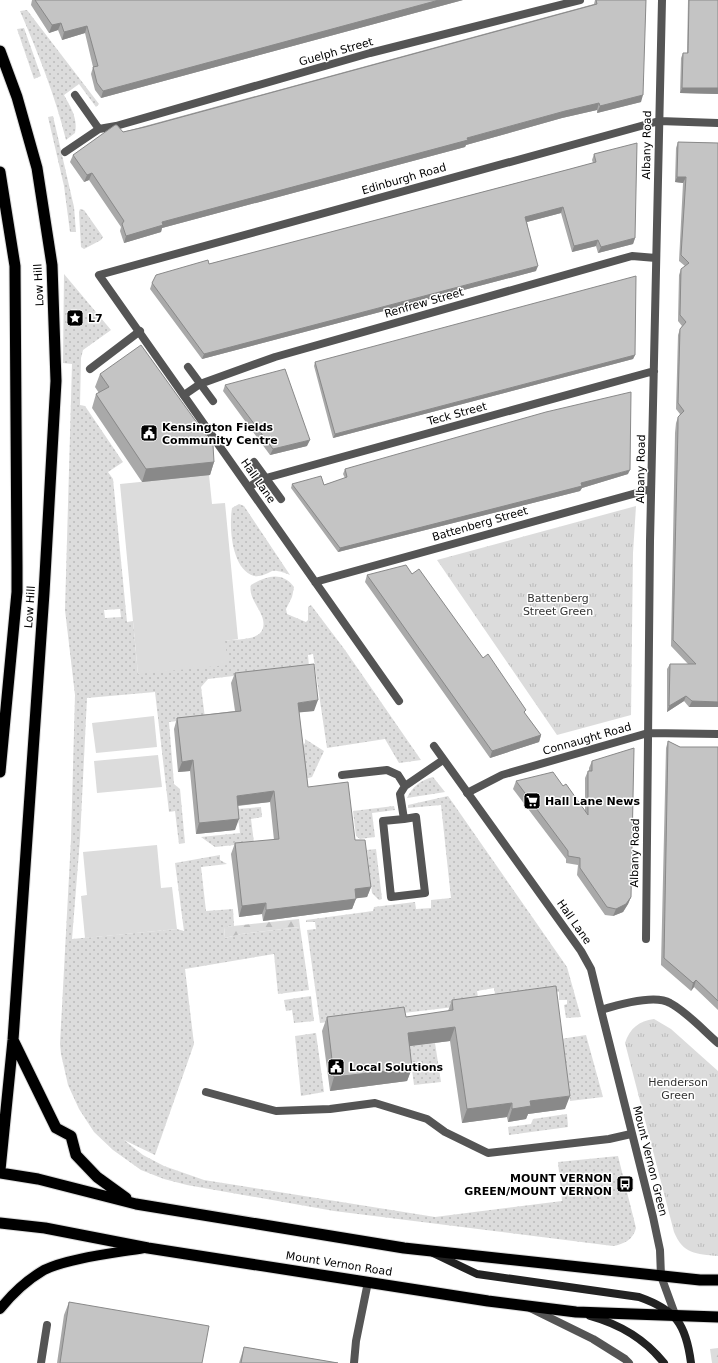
<svg xmlns="http://www.w3.org/2000/svg" width="718" height="1363" viewBox="0 0 718 1363" font-family="'DejaVu Sans',sans-serif">
<defs>
<pattern id="grass-dots" width="8" height="8" patternUnits="userSpaceOnUse"><rect width="8" height="8" fill="#dcdcdc"/><path d="M2 2h.1M6 6h.1" fill="none" stroke="#bbb" stroke-width="1.8" stroke-linecap="round"/></pattern>
<pattern id="forest-firs" width="22" height="20" patternUnits="userSpaceOnUse"><rect width="22" height="20" fill="#dcdcdc"/><path d="M5 1l3.5 6h-7zM16 11l3.5 6h-7z" fill="#bbb"/></pattern>
<pattern id="park-tufts" width="24" height="20" patternUnits="userSpaceOnUse"><rect width="24" height="20" fill="#dcdcdc"/><path d="M3 7l-1-3M5 7V3M7 7l1-3M15 17l-1-3M17 17v-4M19 17l1-3" fill="none" stroke="#bbb"/></pattern>
</defs>
<rect width="100%" height="100%" fill="#fff"/>
<path fill="url(#grass-dots)" fill-rule="evenodd" d="M 27,10 L 99,104 L 96,107 L 79,84 L 64,95 C 71,108 78,118 75,133 L 66,140 C 55,95 38,53 20,11 Z
M 24,28 L 41,76 L 34,79 L 17,29 Z
M 53,116 L 74,207 L 76,232 L 70,232 L 64,186 L 48,117 Z
M 80,209 L 84,210 L 103,237 L 101,240 L 84,249 L 81,247 L 79,212 Z
M 64,274 L 111,330 L 83,350 L 81,358 L 80,405 L 85,406 L 123,462 L 108,472 L 113,479 L 127,622 L 133,621 L 138,674 C 167,663 195,649 224,641 C 235,638 259,642 263,628 C 267,613 247,600 251,585 C 266,576 282,571 294,587 L 292,597 L 286,609 L 287,614 L 306,622 L 308,620 L 308,607 L 311,605 L 345,650 L 421,760 L 399,763 L 385,739 L 327,748 L 313,654 L 308,655 L 309,667 L 208,679 L 201,687 L 205,718 L 169,722 L 174,784 L 180,789 L 185,843 L 179,844 L 175,811 L 169,812 L 155,692 L 87,698 L 80,839 L 72,939 L 177,929 L 184,931 L 175,863 L 220,855 L 220,860 L 227,864 L 201,867 L 206,911 L 233,909 L 234,926 L 224,927 L 225,938 L 241,934 L 300,927 L 309,990 L 278,994 L 274,954 L 185,969 L 194,1044 L 155,1155 L 124,1140 L 143,1155 L 164,1166 L 204,1180 L 435,1217 L 562,1201 L 558,1162 L 618,1156 L 636,1228 C 633,1240 624,1244 613,1246 L 334,1211 L 187,1185 L 164,1179 L 141,1170 L 113,1150 L 94,1132 L 79,1109 L 68,1085 L 61,1054 L 60,1044 L 71,839 L 75,695 L 65,610 L 72,364 L 63,363 ZM 120,609 L 121,617 L 105,618 L 104,610 Z
M 239,504 L 244,506 L 290,575 C 285,573 277,570 272,571 C 266,574 261,577 254,576 C 231,569 229,526 232,508 Z
M 305,739 L 324,751 L 312,777 L 305,779 L 302,746 L 305,743 Z
M 433,777 L 445,792 L 407,798 C 412,787 421,780 433,777 Z
M 448,796 L 567,967 L 581,1017 L 566,1018 L 564,1005 L 567,1004 L 567,1000 L 559,1000 L 559,992 L 496,1000 L 494,988 L 477,991 L 479,1004 L 320,1023 L 307,930 L 316,929 L 315,922 L 306,922 L 306,920 L 373,911 L 374,907 L 415,902 L 416,909 L 431,908 L 431,900 L 451,898 L 441,805 L 408,808 L 408,805 Z
M 394,806 L 395,810 L 372,813 L 375,837 L 360,839 L 356,836 L 353,811 Z
M 261,807 L 262,817 L 251,819 L 254,843 L 215,847 L 201,837 L 240,833 L 237,809 Z
M 376,849 L 382,899 L 379,900 L 372,893 L 367,850 Z
M 311,996 L 314,1021 L 294,1023 L 292,1010 L 286,1011 L 284,1000 Z
M 316,1033 L 324,1092 L 301,1096 L 295,1036 Z
M 586,1035 L 603,1097 L 570,1101 L 561,1039 Z
M 435,1043 L 441,1082 L 414,1085 L 409,1046 Z
M 567,1114 L 568,1127 L 509,1135 L 508,1127 L 531,1124 L 533,1119 Z"/>
<path fill="url(#forest-firs)" d="M 299,919 L 300,927 L 241,934 L 225,938 L 224,927 Z
M 718,1348 L 718,1363 L 712,1363 L 710,1349 Z"/>
<path fill="url(#park-tufts)" d="M 636,506 L 633,553 L 631,715 L 557,735 L 437,560 Z
M 654,1019 L 671,1029 L 718,1071 L 718,1256 C 696,1254 683,1254 674,1232 L 625,1043 C 630,1028 639,1021 654,1019 Z"/>
<path fill="#dcdcdc" d="M 209,475 L 212,504 L 225,503 L 238,639 L 225,641 L 228,665 L 138,674 L 120,484 Z
M 154,716 L 157,747 L 96,753 L 92,723 Z
M 158,755 L 162,787 L 97,793 L 94,761 Z
M 157,845 L 161,888 L 172,887 L 177,929 L 85,938 L 81,896 L 87,895 L 83,852 Z"/>
<g fill="none" stroke-linecap="round" stroke-linejoin="round">
<g stroke="#dbdbdb" stroke-width="12">
<path id="primary" d="M 0,1309 C 12,1294 27,1280 44,1270 C 68,1258 116,1253 144,1248"/>
</g>
<g stroke="#dbdbdb" stroke-width="13">
<path id="trunk" d="M 0,51 L 17,97 L 37,168 L 52,265 L 56,381 L 44,593 L 13,1040 L 0,1170
M 0,172 L 15,266 L 17,567 L 17,592 L 0,772
M 13,1040 L 56,1128 L 71,1136 L 76,1155 L 97,1177 L 126,1198
M 0,1173 L 38,1179 L 136,1204 L 404,1248 L 700,1280 L 718,1280
M 0,1223 L 45,1228 L 148,1248 L 488,1301 L 576,1312 L 718,1317"/>
</g>
<path stroke="#555" stroke-width="8" d="M 90,369 L 140,331
M 342,775 L 387,770 L 398,775 L 405,786
M 404,819 L 383,821 L 391,897 L 425,893 L 416,817 L 404,819 L 400,794 L 405,786 L 443,760
M 206,1092 L 276,1111 L 330,1109 L 375,1103 L 427,1119 L 445,1132 L 488,1153 L 609,1139 L 631,1134
M 530,1308 L 593,1339 L 625,1359 L 629,1363
M 41,1363 L 47,1325
M 354,1363 L 356,1341 L 368,1282"/>
<path stroke="#555" stroke-width="8" d="M 184,395 L 200,384
M 249,487 L 258,481 L 266,478
M 467,793 L 502,775 L 648,733"/>
<path stroke="#555" stroke-width="8" d="M 75,95 L 99,129
M 65,152 L 99,129 L 116,126 L 370,53 L 580,0
M 188,367 L 213,401
M 200,384 L 275,357 L 632,256 L 656,258
M 254,462 L 281,499
M 266,478 L 654,371
M 315,582 L 651,489
M 399,701 L 99,275 L 659,121 L 718,123
M 648,733 L 718,734
M 434,746 L 581,951 L 591,969 L 601,1010 C 617,1005 655,994 670,1003 C 687,1012 703,1030 718,1043
M 646,939 L 650,541 L 662,0
M 601,1010 L 653,1217 L 660,1250 L 661,1276 L 676,1317"/>
<path stroke="#222" stroke-width="8" d="M 433,1253 L 477,1274 L 639,1297 C 676,1310 686,1324 691,1363
M 590,1316 C 619,1324 645,1339 664,1363"/>
<use href="#primary" stroke="#000" stroke-width="10"/>
<use href="#trunk" stroke="#000" stroke-width="11"/>
</g>
<path fill="#a9a9a9" d="M 32,0 L 463,0 L 101,98 L 95,90 L 91,74 L 93,67 L 85,33 L 62,40 L 58,30 L 49,33 L 31,5 Z
M 595,0 L 646,0 L 641,102 L 597,113 L 597,110 L 562,118 L 466,145 L 465,147 L 162,228 L 161,232 L 124,243 L 120,231 L 121,227 L 89,180 L 84,182 L 70,162 L 73,155 L 123,132 L 594,4 Z
M 688,0 L 718,0 L 718,94 L 680,93 L 681,58 L 683,53 L 687,53 Z
M 678,142 L 718,143 L 718,707 L 689,707 L 684,701 L 667,712 L 667,669 L 670,664 L 688,664 L 671,646 L 675,433 L 676,423 L 678,417 L 680,414 L 676,409 L 678,335 L 680,329 L 682,326 L 678,321 L 679,275 L 681,269 L 685,266 L 679,261 L 683,183 L 675,182 L 676,148 Z
M 594,154 L 635,238 L 633,244 L 598,253 L 596,246 L 572,252 L 561,213 L 527,222 L 536,271 L 202,359 L 150,289 L 152,283 L 209,264 L 593,163 L 592,160 Z
M 635,355 L 633,359 L 333,438 L 314,366 L 315,362 Z
M 100,374 L 214,462 L 210,475 L 142,482 L 92,408 L 96,394 L 99,393 L 95,387 Z
M 225,385 L 307,446 L 270,455 L 223,391 Z
M 345,469 L 628,474 L 582,488 L 580,491 L 338,552 L 291,488 L 292,484 L 324,485 L 345,478 L 343,474 Z
M 412,574 L 483,658 L 541,735 L 539,742 L 490,758 L 365,582 L 367,575 Z
M 235,673 L 314,711 L 299,712 L 308,787 L 355,840 L 371,887 L 367,897 L 356,898 L 352,909 L 263,921 L 262,914 L 239,917 L 231,854 L 235,843 L 274,840 L 270,802 L 238,806 L 235,830 L 196,834 L 190,771 L 178,772 L 174,729 L 177,718 L 235,711 L 231,683 Z
M 668,741 L 680,747 L 718,747 L 718,1010 L 694,987 L 691,991 L 661,965 L 666,748 Z
M 592,761 L 631,897 L 628,904 L 623,912 L 613,916 L 605,915 L 577,875 L 578,865 L 566,863 L 566,859 L 513,789 L 516,781 L 563,786 L 585,811 L 585,778 L 588,771 L 589,771 L 589,768 Z
M 452,1000 L 565,1109 L 528,1114 L 526,1119 L 508,1122 L 507,1117 L 462,1123 L 450,1041 L 409,1046 L 412,1068 L 407,1081 L 330,1091 L 322,1031 L 327,1017 L 406,1017 L 448,1011 Z
M 69,1302 L 202,1363 L 57,1363 L 64,1315 Z
M 244,1347 L 338,1363 L 239,1363 Z"/>
<path fill="#898989" d="M 439,0 L 463,0 L 101,98 L 103,91 Z
M 61,23 L 58,30 L 49,33 L 52,25 Z
M 87,26 L 85,33 L 62,40 L 64,32 Z
M 682,88 L 718,88 L 718,94 L 680,93 Z
M 643,95 L 641,102 L 597,113 L 600,106 Z
M 599,103 L 597,110 L 562,118 L 466,145 L 465,147 L 162,228 L 161,232 L 124,243 L 126,236 L 162,222 L 467,138 L 565,111 Z
M 92,173 L 89,180 L 84,182 L 87,175 Z
M 677,177 L 686,177 L 683,183 L 675,182 Z
M 563,207 L 561,213 L 523,223 L 525,217 Z
M 635,238 L 633,244 L 598,253 L 601,247 Z
M 598,240 L 596,246 L 572,252 L 574,246 Z
M 538,266 L 536,271 L 202,359 L 204,354 Z
M 635,355 L 633,359 L 333,438 L 335,434 Z
M 310,440 L 307,446 L 270,455 L 273,449 Z
M 214,462 L 210,475 L 142,482 L 146,469 Z
M 630,470 L 628,474 L 582,488 L 580,491 L 338,552 L 340,548 L 581,483 Z
M 686,696 L 684,701 L 667,712 L 669,706 Z
M 318,700 L 314,711 L 294,713 L 298,703 Z
M 692,701 L 718,702 L 718,707 L 689,707 Z
M 541,735 L 539,742 L 490,758 L 492,751 Z
M 193,760 L 190,771 L 178,772 L 182,762 Z
M 274,791 L 270,802 L 233,806 L 237,796 Z
M 239,819 L 235,830 L 196,834 L 199,823 Z
M 371,887 L 367,897 L 351,899 L 355,889 Z
M 631,897 L 628,904 L 623,912 L 613,916 L 616,909 Z
M 356,899 L 352,909 L 263,921 L 266,910 Z
M 266,903 L 262,914 L 239,917 L 242,906 Z
M 696,980 L 694,987 L 691,991 L 693,983 Z
M 455,1027 L 450,1041 L 403,1047 L 408,1033 Z
M 412,1068 L 407,1081 L 330,1091 L 334,1077 Z
M 570,1096 L 565,1109 L 528,1114 L 526,1119 L 508,1122 L 512,1109 L 530,1101 Z
M 512,1103 L 507,1117 L 462,1123 L 467,1109 Z"/>
<path fill="#c4c4c4" stroke="#898989" d="M 35,0 L 439,0 L 103,91 L 97,83 L 93,67 L 98,66 L 87,26 L 64,32 L 61,23 L 52,25 Z
M 596,0 L 646,0 L 643,95 L 600,106 L 599,103 L 565,111 L 467,138 L 468,140 L 162,222 L 163,225 L 126,236 L 122,224 L 124,221 L 92,173 L 87,175 L 73,155 L 115,125 L 117,125 L 123,132 L 145,127 L 597,4 Z
M 689,0 L 718,0 L 718,88 L 682,88 L 683,53 L 688,53 Z
M 678,142 L 718,143 L 718,702 L 692,701 L 686,696 L 669,706 L 670,664 L 696,664 L 673,640 L 678,427 L 678,417 L 684,411 L 678,403 L 680,329 L 686,322 L 680,315 L 681,269 L 689,263 L 681,255 L 686,177 L 677,177 Z
M 637,143 L 635,238 L 601,247 L 598,240 L 574,246 L 563,207 L 525,217 L 538,266 L 204,354 L 152,283 L 156,275 L 208,260 L 209,264 L 570,169 L 596,162 L 594,154 Z
M 636,276 L 635,355 L 335,434 L 315,362 Z
M 141,345 L 213,445 L 214,462 L 146,469 L 96,394 L 109,387 L 100,374 Z
M 285,369 L 310,440 L 273,449 L 225,385 Z
M 631,392 L 630,470 L 581,483 L 582,486 L 340,548 L 292,484 L 321,476 L 324,485 L 347,477 L 345,469 L 373,461 L 546,412 Z
M 406,565 L 412,574 L 419,569 L 483,658 L 488,654 L 526,710 L 524,712 L 541,735 L 492,751 L 367,575 Z
M 314,664 L 318,700 L 298,703 L 308,787 L 348,782 L 355,840 L 365,840 L 371,887 L 355,889 L 356,899 L 266,910 L 266,903 L 242,906 L 235,843 L 279,839 L 274,791 L 237,796 L 239,819 L 199,823 L 193,760 L 182,762 L 177,718 L 241,711 L 235,673 Z
M 668,741 L 680,747 L 718,747 L 718,1001 L 696,980 L 693,983 L 664,958 Z
M 634,748 L 631,897 L 626,904 L 616,909 L 607,907 L 580,868 L 580,858 L 568,856 L 568,851 L 516,781 L 553,772 L 563,786 L 566,784 L 588,815 L 588,771 L 592,771 L 592,761 Z
M 556,986 L 570,1096 L 530,1101 L 531,1106 L 512,1109 L 512,1103 L 467,1109 L 455,1027 L 408,1033 L 412,1068 L 334,1077 L 327,1017 L 404,1007 L 406,1017 L 453,1010 L 452,1000 Z
M 69,1302 L 209,1326 L 202,1363 L 60,1363 Z
M 244,1347 L 338,1363 L 241,1363 Z"/>
<defs>
<g id="sight-square" transform="scale(0.9)"><rect x="-9" y="-9" width="18" height="18" rx="4" fill="#000" stroke="#fff"/><path d="M0-6L1.8-2.2L6-1.7L2.9 1.2L3.7 5.4L0 3.3L-3.7 5.4L-2.9 1.2L-6-1.7L-1.8-2.2Z" fill="#fff"/></g>
<g id="civic-square" transform="scale(0.9)"><rect x="-9" y="-9" width="18" height="18" rx="4" fill="#000" stroke="#fff"/><path d="M-.6-6.5H3V-4.5H.6V-3L4-1V1h2V6H-6V1h2V-1L-.6-3ZM-1.2 2.5V6h2.4V2.5Z" fill="#fff"/></g>
<g id="supermarket-square" transform="scale(0.9)"><rect x="-9" y="-9" width="18" height="18" rx="4" fill="#000" stroke="#fff"/><path d="M-6-5.5h2.5l.6 2H6L4.5 2H-2.5L-4.4-4H-6ZM-1.5 3.2a1.3 1.3 0 1 0 .1 0ZM3 3.2a1.3 1.3 0 1 0 .1 0Z" fill="#fff"/></g>
<g id="bus-square" transform="scale(0.9)"><rect x="-9" y="-9" width="18" height="18" rx="4" fill="#000" stroke="#fff"/><path d="M-5-6H5V4H4V6H2V4H-2V6H-4V4H-5ZM-3.5-4V0h7V-4ZM-3.5 1.2v1.5H-2V1.2ZM2 1.2v1.5H3.5V1.2Z" fill="#fff"/></g>
</defs>
<g fill-rule="evenodd">
<use href="#sight-square" x="75" y="318"/>
<use href="#civic-square" x="149" y="433"/>
<use href="#supermarket-square" x="532" y="801"/>
<use href="#civic-square" x="336" y="1067"/>
<use href="#bus-square" x="625" y="1184"/>
</g>
<g text-anchor="middle" dominant-baseline="central" stroke-width="3" stroke-linejoin="round" paint-order="stroke">
<g font-size="11" fill="#000" stroke="#fff">
<text transform="translate(336 52) rotate(-16)">Guelph Street</text>
<text transform="translate(647 145) rotate(-89)">Albany Road</text>
<text transform="translate(404 179) rotate(-16)">Edinburgh Road</text>
<text transform="translate(39 285) rotate(-93)">Low Hill</text>
<text transform="translate(424 303) rotate(-16)">Renfrew Street</text>
<text transform="translate(457 414) rotate(-15)">Teck Street</text>
<text transform="translate(641 469) rotate(-89)">Albany Road</text>
<text transform="translate(258 481) rotate(55)">Hall Lane</text>
<text transform="translate(480 524) rotate(-16)">Battenberg Street</text>
<text transform="translate(30 607) rotate(-86)">Low Hill</text>
<text transform="translate(587 739) rotate(-16)">Connaught Road</text>
<text transform="translate(635 853) rotate(-89)">Albany Road</text>
<text transform="translate(574 922) rotate(55)">Hall Lane</text>
<text transform="translate(650 1161) rotate(76)">Mount Vernon Green</text>
<text transform="translate(339 1264) rotate(9)">Mount Vernon Road</text>
</g>
<g font-size="11" font-weight="bold" fill="#000" stroke="#fff" text-anchor="start">
<text x="88" y="318">L7</text>
<text x="162" y="427">Kensington Fields<tspan x="162" dy="13">Community Centre</tspan></text>
<text x="545" y="801">Hall Lane News</text>
<text x="349" y="1067">Local Solutions</text>
<text x="612" y="1178" text-anchor="end">MOUNT VERNON<tspan x="612" dy="13">GREEN/MOUNT VERNON</tspan></text>
</g>
<g font-size="11" fill="#333" stroke="#fff">
<text x="558" y="598">Battenberg<tspan x="558" dy="13">Street Green</tspan></text>
<text x="678" y="1082">Henderson<tspan x="678" dy="13">Green</tspan></text>
</g>
</g>
</svg>
